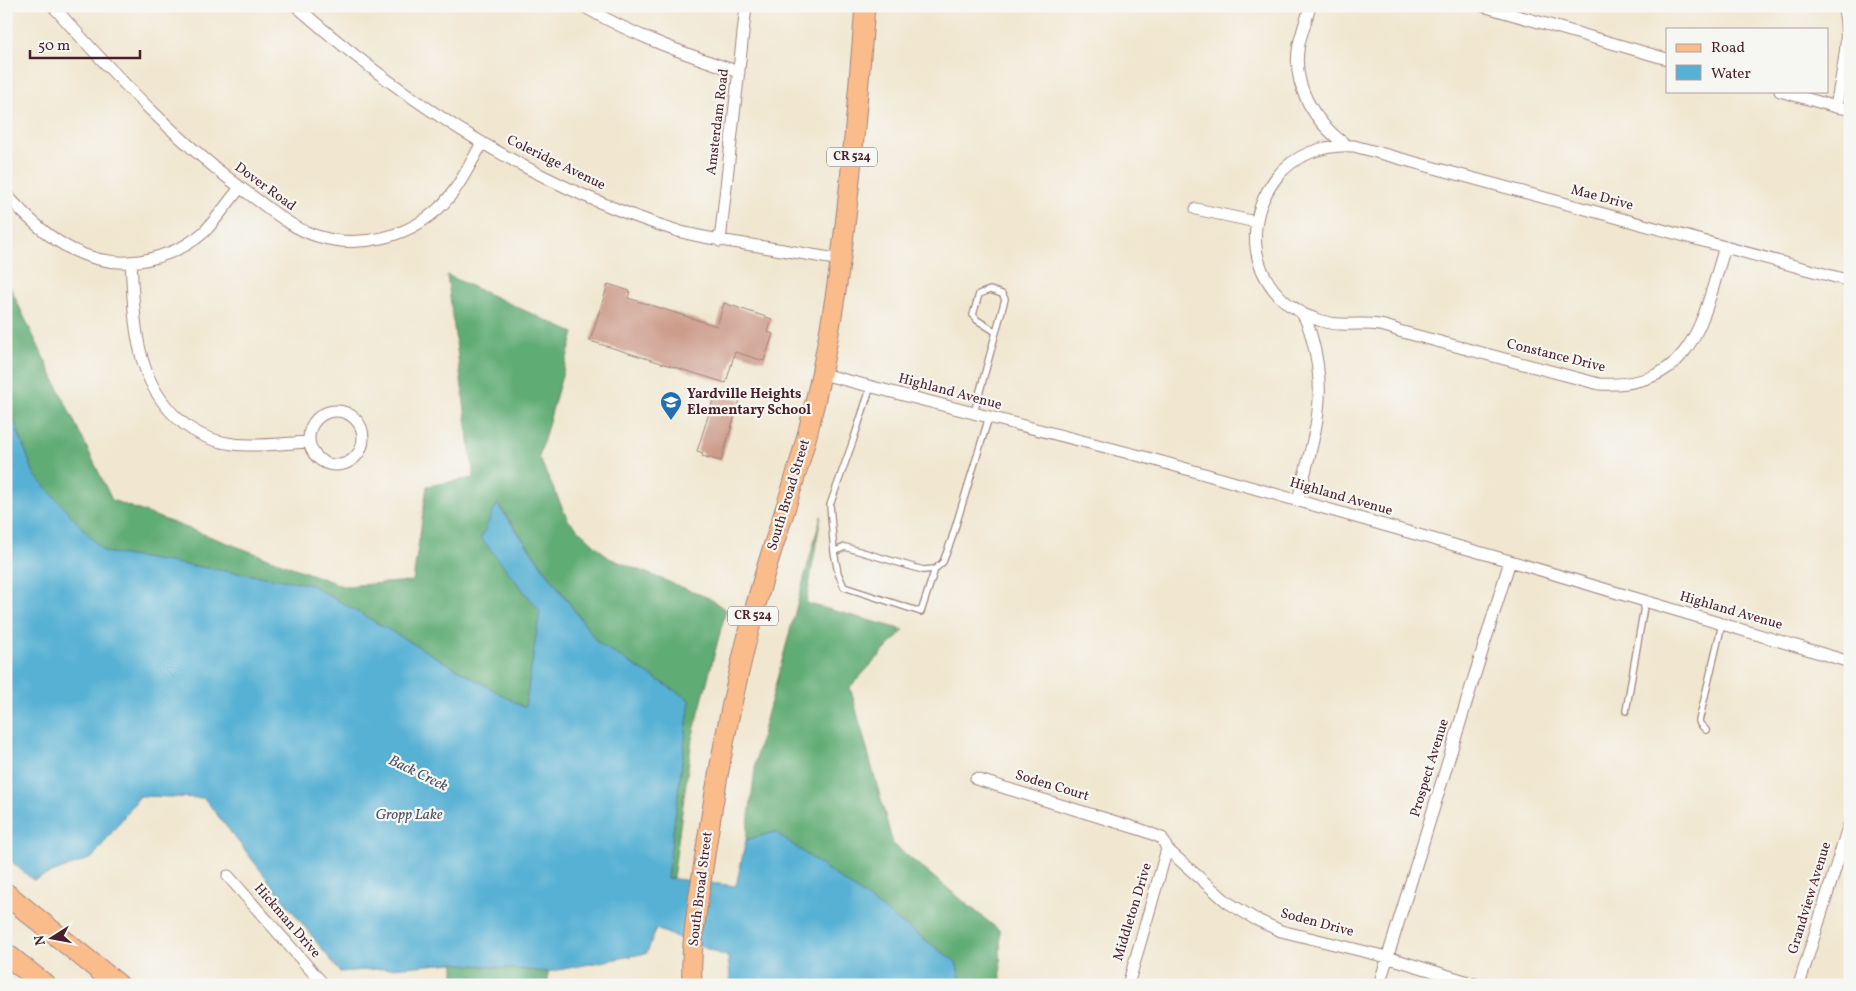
<svg xmlns="http://www.w3.org/2000/svg" width="1856" height="991" viewBox="0 0 1856 991" font-family="Vollkorn,serif">
<rect width="100%" height="100%" fill="#f6f6f2"/>
<filter id="ink" filterUnits="userSpaceOnUse"><feTurbulence type="fractalNoise" baseFrequency=".02" numOctaves="2"/><feDisplacementMap in="SourceGraphic" scale="10" xChannelSelector="R" yChannelSelector="G"/><feConvolveMatrix kernelMatrix="1 2 1 2 8 2 1 2 1" color-interpolation-filters="sRGB"/></filter>
<filter id="wash" filterUnits="userSpaceOnUse"><feTurbulence type="fractalNoise" baseFrequency=".0096" numOctaves="4" result="noise"/><feDisplacementMap in="SourceGraphic" scale="20" xChannelSelector="R" yChannelSelector="G"/><feGaussianBlur stdDeviation="1.12" result="paint"/><feColorMatrix in="noise" values="0 0 0 0 0 0 0 0 0 0 0 0 0 0 0 0 0 1.4 0 .05"/><feComposite in="paint" operator="in"/></filter>
<g filter="url(#wash)">
<rect width="100%" height="100%" fill="#f1e7d0"/>
<path fill="#60ac74" stroke="#556650" d="M 447,275 L 574,333 L 539,457 L 568,520 L 609,558 L 709,598 L 726,610 L 692,739 L 673,878 L 667,878 L 690,700 L 598,643 L 498,504 L 481,538 L 540,611 L 525,708 L 309,584 L 104,552 L 34,474 L 6,399 L 6,279 L 112,500 L 343,586 L 413,581 L 427,486 L 474,478 Z
M 821,516 L 806,603 L 904,630 L 850,687 L 893,844 L 1000,931 L 1001,985 L 962,985 L 956,962 L 775,832 L 746,840 L 757,753 Z
M 454,963 L 548,972 L 548,985 L 454,985 Z"/>
<path fill="#56b1d4" stroke="#506880" d="M 6,399 L 34,474 L 104,552 L 309,584 L 525,708 L 540,611 L 481,538 L 497,504 L 598,643 L 690,700 L 667,878 L 736,886 L 746,840 L 775,832 L 956,962 L 962,985 L 731,985 L 728,957 L 656,929 L 647,953 L 548,972 L 454,963 L 340,972 L 204,798 L 140,796 L 92,858 L 33,880 L 6,857 Z"/>
<g id="blocks">
<path fill="#cd9d8c" d="M 608,284 L 630,291 L 628,298 L 717,326 L 724,303 L 772,319 L 768,332 L 773,334 L 764,361 L 735,352 L 726,383 L 590,341 Z
M 716,391 L 740,399 L 721,461 L 702,456 L 703,453 L 697,451 Z"/>
</g>
</g>
<g filter="url(#ink)">
<use href="#blocks" fill-opacity="0" stroke="#9e837e" stroke-width="1"/>
<g fill="none" stroke-linecap="round" stroke-linejoin="round">
<g stroke="#9e837e" stroke-width="8">
<path id="lane" d="M 871,386 L 853,441 L 830,505 L 834,552 L 838,573 L 844,587 L 921,612 L 935,569 L 943,562 L 951,541 L 989,417
M 974,413 L 1005,299 L 1002,294 L 990,290 L 979,294 L 973,315 L 977,320 L 996,332
M 834,552 L 845,547 L 923,570 L 935,569
M 1626,711 L 1645,601
M 1706,730 L 1700,724 L 1699,721 L 1722,624"/>
</g>
<g stroke="#9e837e" stroke-width="13">
<path id="street" d="M 53,6 C 115,76 180,145 256,199 C 275,213 294,229 317,236 C 358,249 406,238 438,209 C 457,192 469,166 482,143
M 296,6 C 408,105 535,186 678,231 C 706,239 735,242 764,247 C 790,251 816,256 842,260
M 583,6 C 632,35 685,54 739,72
M 1310,6 C 1307,19 1302,31 1299,44 C 1291,85 1314,122 1346,145
M 1483,6 L 1667,59
M 1780,91 L 1836,107 L 1850,109
M 1836,107 C 1841,75 1852,38 1843,6
M 6,194 C 46,240 94,276 157,257 C 174,252 191,244 204,232 C 217,219 228,202 240,188
M 1196,209 L 1256,222
M 720,241 L 746,6
M 131,262 C 133,291 133,321 140,350 C 150,397 183,438 233,444 C 257,447 284,443 309,442
M 1303,314 C 1315,319 1327,324 1341,324 C 1365,325 1376,321 1399,331 L 1599,384 C 1694,389 1702,321 1725,247
M 822,374 L 1148,458 L 1510,561 L 1850,662
M309 438a27 27 0 1 1 54 0a27 27 0 1 1-54 0Z
M 1298,500 C 1308,458 1324,414 1318,370 C 1317,357 1310,325 1303,315 C 1300,310 1292,307 1288,304 C 1283,300 1278,295 1274,290 C 1247,256 1251,211 1276,178 C 1294,154 1325,144 1354,146 L 1850,281
M 976,779 L 1142,830 L 1162,838 L 1167,849 L 1227,902 L 1255,919 L 1281,931 L 1387,957 L 1478,985
M 228,876 L 324,985
M 1128,985 L 1167,849
M 1379,985 L 1510,561
M 1799,985 L 1850,821"/>
</g>
<g stroke="#9e837e" stroke-width="21">
<path id="primary" d="M 692,985 C 690,942 699,898 705,855 C 719,761 737,668 764,576 C 779,525 798,475 810,423 C 844,286 854,146 865,6"/>
</g>
<g stroke="#9e837e" stroke-width="23">
<path id="highway" d="M 6,894 L 118,985
M 6,954 L 45,985"/>
</g>
<use href="#lane" stroke="#fff" stroke-width="5.5"/>
<use href="#street" stroke="#fff" stroke-width="11"/>
<use href="#primary" stroke="#fabc8b" stroke-width="19"/>
<use href="#highway" stroke="#fabc8b" stroke-width="21"/>
</g>
</g>
<defs>
<g id="school-pin" transform="scale(1.125)"><path d="M0 17L-7.5 6A9.5 9.5 0 1 1 7.5 6Z" fill="#1f6fb2" stroke="#f6f6f2"/><path d="M0-5L7-2L0 1L-7-2ZM-4 1L0 2.5L4 1V4Q0 6-4 4Z" fill="#fff"/></g>
</defs>
<g fill-rule="evenodd">
<use href="#school-pin" x="671" y="402"/>
</g>
<g text-anchor="middle" dominant-baseline="central" stroke-width="4.5" stroke-linejoin="round" paint-order="stroke">
<g fill="#f6f6f2" stroke="#7e6067" stroke-width="1">
<rect x="827" y="147.5" width="50" height="19" rx="4"/>
<rect x="728" y="606.5" width="50" height="19" rx="4"/>
</g>
<g font-size="12" font-weight="bold" fill="#4a1f2b">
<text x="852" y="157">CR 524</text>
<text x="753" y="616">CR 524</text>
</g>
<g font-size="14" fill="#4a1f2b" stroke="#f6f6f2">
<text transform="translate(718 122) rotate(-83)">Amsterdam Road</text>
<text transform="translate(556 163) rotate(26)">Coleridge Avenue</text>
<text transform="translate(265 187) rotate(36)">Dover Road</text>
<text transform="translate(1602 198) rotate(15)">Mae Drive</text>
<text transform="translate(1556 356) rotate(14)">Constance Drive</text>
<text transform="translate(950 392) rotate(15)">Highland Avenue</text>
<text transform="translate(789 495) rotate(-73)">South Broad Street</text>
<text transform="translate(1341 497) rotate(16)">Highland Avenue</text>
<text transform="translate(1731 611) rotate(16)">Highland Avenue</text>
<text transform="translate(1430 768) rotate(-73)">Prospect Avenue</text>
<text transform="translate(1052 786) rotate(17)">Soden Court</text>
<text transform="translate(701 889) rotate(-83)">South Broad Street</text>
<text transform="translate(1810 898) rotate(-73)">Grandview Avenue</text>
<text transform="translate(1133 912) rotate(-73)">Middleton Drive</text>
<text transform="translate(287 921) rotate(49)">Hickman Drive</text>
<text transform="translate(1317 923) rotate(15)">Soden Drive</text>
</g>
<g font-size="14" font-weight="bold" fill="#4a1f2b" stroke="#f6f6f2" text-anchor="start">
<text x="687" y="394">Yardville Heights<tspan x="687" dy="16">Elementary School</tspan></text>
</g>
<g font-size="15" font-style="italic" fill="#4e5266" stroke="#f6f6f2">
<text transform="translate(418 774) rotate(26)">Back Creek</text>
<text x="409" y="815">Gropp Lake</text>
</g>
</g>
<rect width="1856" height="991" fill="none" stroke="#f6f6f2" stroke-width="25"/>
<rect x="1666" y="28" width="162" height="65" fill="#f6f6f2" stroke="#b1a0a2"/>
<rect x="1676" y="44" width="25" height="8" fill="#fabc8b" stroke="#b1a0a2"/>
<text x="1711" y="52" font-size="15" fill="#4a1f2b">Road</text>
<rect x="1676" y="65" width="25" height="15" fill="#56b1d4" stroke="#b1a0a2"/>
<text x="1711" y="78" font-size="15" fill="#4a1f2b">Water</text>
<g transform="translate(52 938) rotate(259)" stroke="#f6f6f2" stroke-width="4" paint-order="stroke">
<path d="M0-4L9 19L0 12L-9 19Z" fill="#4a1f2b"/>
<text y="-8" font-size="14" font-weight="bold" text-anchor="middle" fill="#4a1f2b">N</text>
</g>
<path d="M30 50v8h110v-8" fill="none" stroke="#4a1f2b" stroke-width="2.5"/>
<text x="38" y="50" font-size="15" fill="#4a1f2b" stroke="#f6f6f2" stroke-width="4" paint-order="stroke">50 m</text>
</svg>
